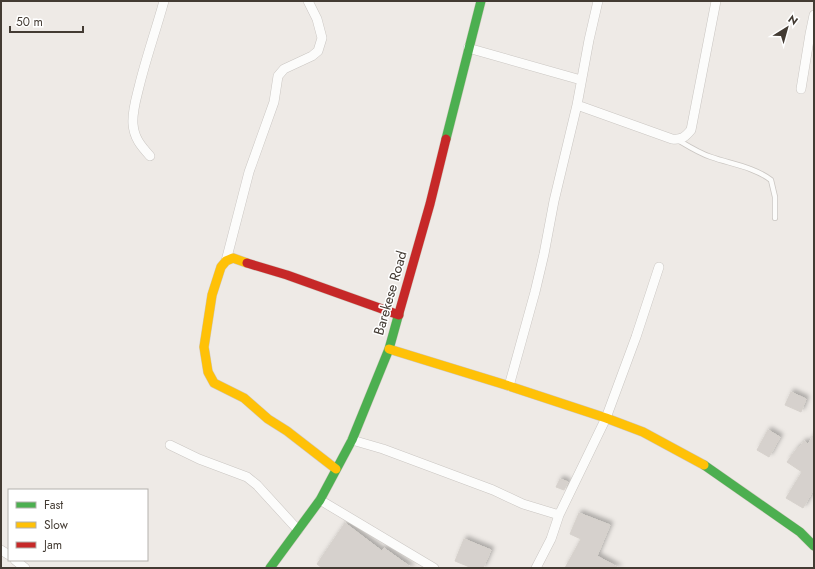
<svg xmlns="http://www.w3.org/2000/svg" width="815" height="569" viewBox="0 0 815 569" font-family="Jost,sans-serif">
<defs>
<filter id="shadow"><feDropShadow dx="3" dy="-3" stdDeviation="2" flood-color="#0004"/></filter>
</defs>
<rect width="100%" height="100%" fill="#eeeae6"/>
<path fill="#d6d1cd" stroke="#d6d1cc" filter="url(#shadow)" d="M 791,392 L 806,399 L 801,412 L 785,405 Z
M 768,430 L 780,437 L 769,457 L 757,450 Z
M 814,434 L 814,489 L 803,508 L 786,498 L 802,472 L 787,462 L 798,447 L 799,448 L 804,441 L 808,444 Z
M 560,479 L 568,482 L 564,490 L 556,487 Z
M 579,513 L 610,525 L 597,556 L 619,568 L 565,568 L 581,539 L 570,534 Z
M 345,523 L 382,551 L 384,548 L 412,568 L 322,568 L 317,564 Z
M 464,539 L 491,550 L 483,568 L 472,568 L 455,561 Z"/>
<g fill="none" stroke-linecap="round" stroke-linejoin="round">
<g stroke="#cac6c2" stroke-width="6">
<path id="lane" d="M 678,140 C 688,146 699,153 711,157 C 731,164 754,167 771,180 L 775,197 L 775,218"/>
</g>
<g stroke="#cac6c2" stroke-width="10">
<path id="street" d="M 468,48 L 581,80
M 801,89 L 810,34 L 814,15
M 577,105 L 672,139 C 682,140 685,137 691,130 L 716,1
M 150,156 C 141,146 134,138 133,124 C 132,112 136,99 139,87 C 146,58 156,30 164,1
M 226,261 L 249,172 L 274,102 L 278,76 L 284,69 L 312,56 L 318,51 L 322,38 L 317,19 L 308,1
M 509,386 L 535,292 L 544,254 L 554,201 L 577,105 L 589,40 L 598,1
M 352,440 L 383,449 L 493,490 L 523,504 L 559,515
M 170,445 L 199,459 L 247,477 L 257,485 L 298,530
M 320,500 L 434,568
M 1,550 L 9,555
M 15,560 L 25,568
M 536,568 L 551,539 L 559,515 L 606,418 L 636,337 L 659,267"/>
</g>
<g stroke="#cfc8be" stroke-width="10">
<path id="fast" d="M 446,139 L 481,1
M 704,465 L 800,532 L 814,546
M 270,568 L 320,500 L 352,440 L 389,349 L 399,313"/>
</g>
<g stroke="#cfc8be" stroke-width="10">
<path id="slow" d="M 247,263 L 233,258 L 226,261 L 221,267 L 212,295 L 204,347 L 208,372 L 214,383 L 244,398 L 268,419 L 287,431 L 336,469
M 389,349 L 509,386 L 606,418 L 643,432 L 704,465"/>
</g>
<g stroke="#cfc8be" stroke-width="10">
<path id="jam" d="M 247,263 L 287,275 L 399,315
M 399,313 L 430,204 L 446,139"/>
</g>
<use href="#lane" stroke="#fcfcfb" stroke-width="4.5"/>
<use href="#street" stroke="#fcfcfb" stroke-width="9"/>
<use href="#fast" stroke="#4caf50" stroke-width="9"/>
<use href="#slow" stroke="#ffc107" stroke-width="9"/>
<use href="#jam" stroke="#c62828" stroke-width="9"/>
</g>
<g text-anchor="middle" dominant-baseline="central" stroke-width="3" stroke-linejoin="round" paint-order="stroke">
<g font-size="14" fill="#433b33" stroke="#fff">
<text transform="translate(390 293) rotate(-74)">Barekese Road</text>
</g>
</g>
<rect width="815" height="569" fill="none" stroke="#433b33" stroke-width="4"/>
<rect x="8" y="489" width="140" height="72" fill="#ffffff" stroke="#b4b1ad"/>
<rect x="16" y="502" width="20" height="6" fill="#4caf50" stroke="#b4b1ad"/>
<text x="44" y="509" font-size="12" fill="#433b33">Fast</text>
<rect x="16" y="522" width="20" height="6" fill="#ffc107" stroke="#b4b1ad"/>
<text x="44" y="529" font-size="12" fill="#433b33">Slow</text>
<rect x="16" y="542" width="20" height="6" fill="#c62828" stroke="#b4b1ad"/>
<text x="44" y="549" font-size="12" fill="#433b33">Jam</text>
<g transform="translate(787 28) rotate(37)" stroke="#ffffff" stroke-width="3" paint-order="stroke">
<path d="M0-3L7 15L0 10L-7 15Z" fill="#433b33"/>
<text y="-6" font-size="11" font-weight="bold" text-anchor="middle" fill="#433b33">N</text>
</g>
<path d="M10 26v6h73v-6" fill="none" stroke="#433b33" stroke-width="2"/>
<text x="16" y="26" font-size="12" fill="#433b33" stroke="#ffffff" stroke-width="3" paint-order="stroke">50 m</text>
</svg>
